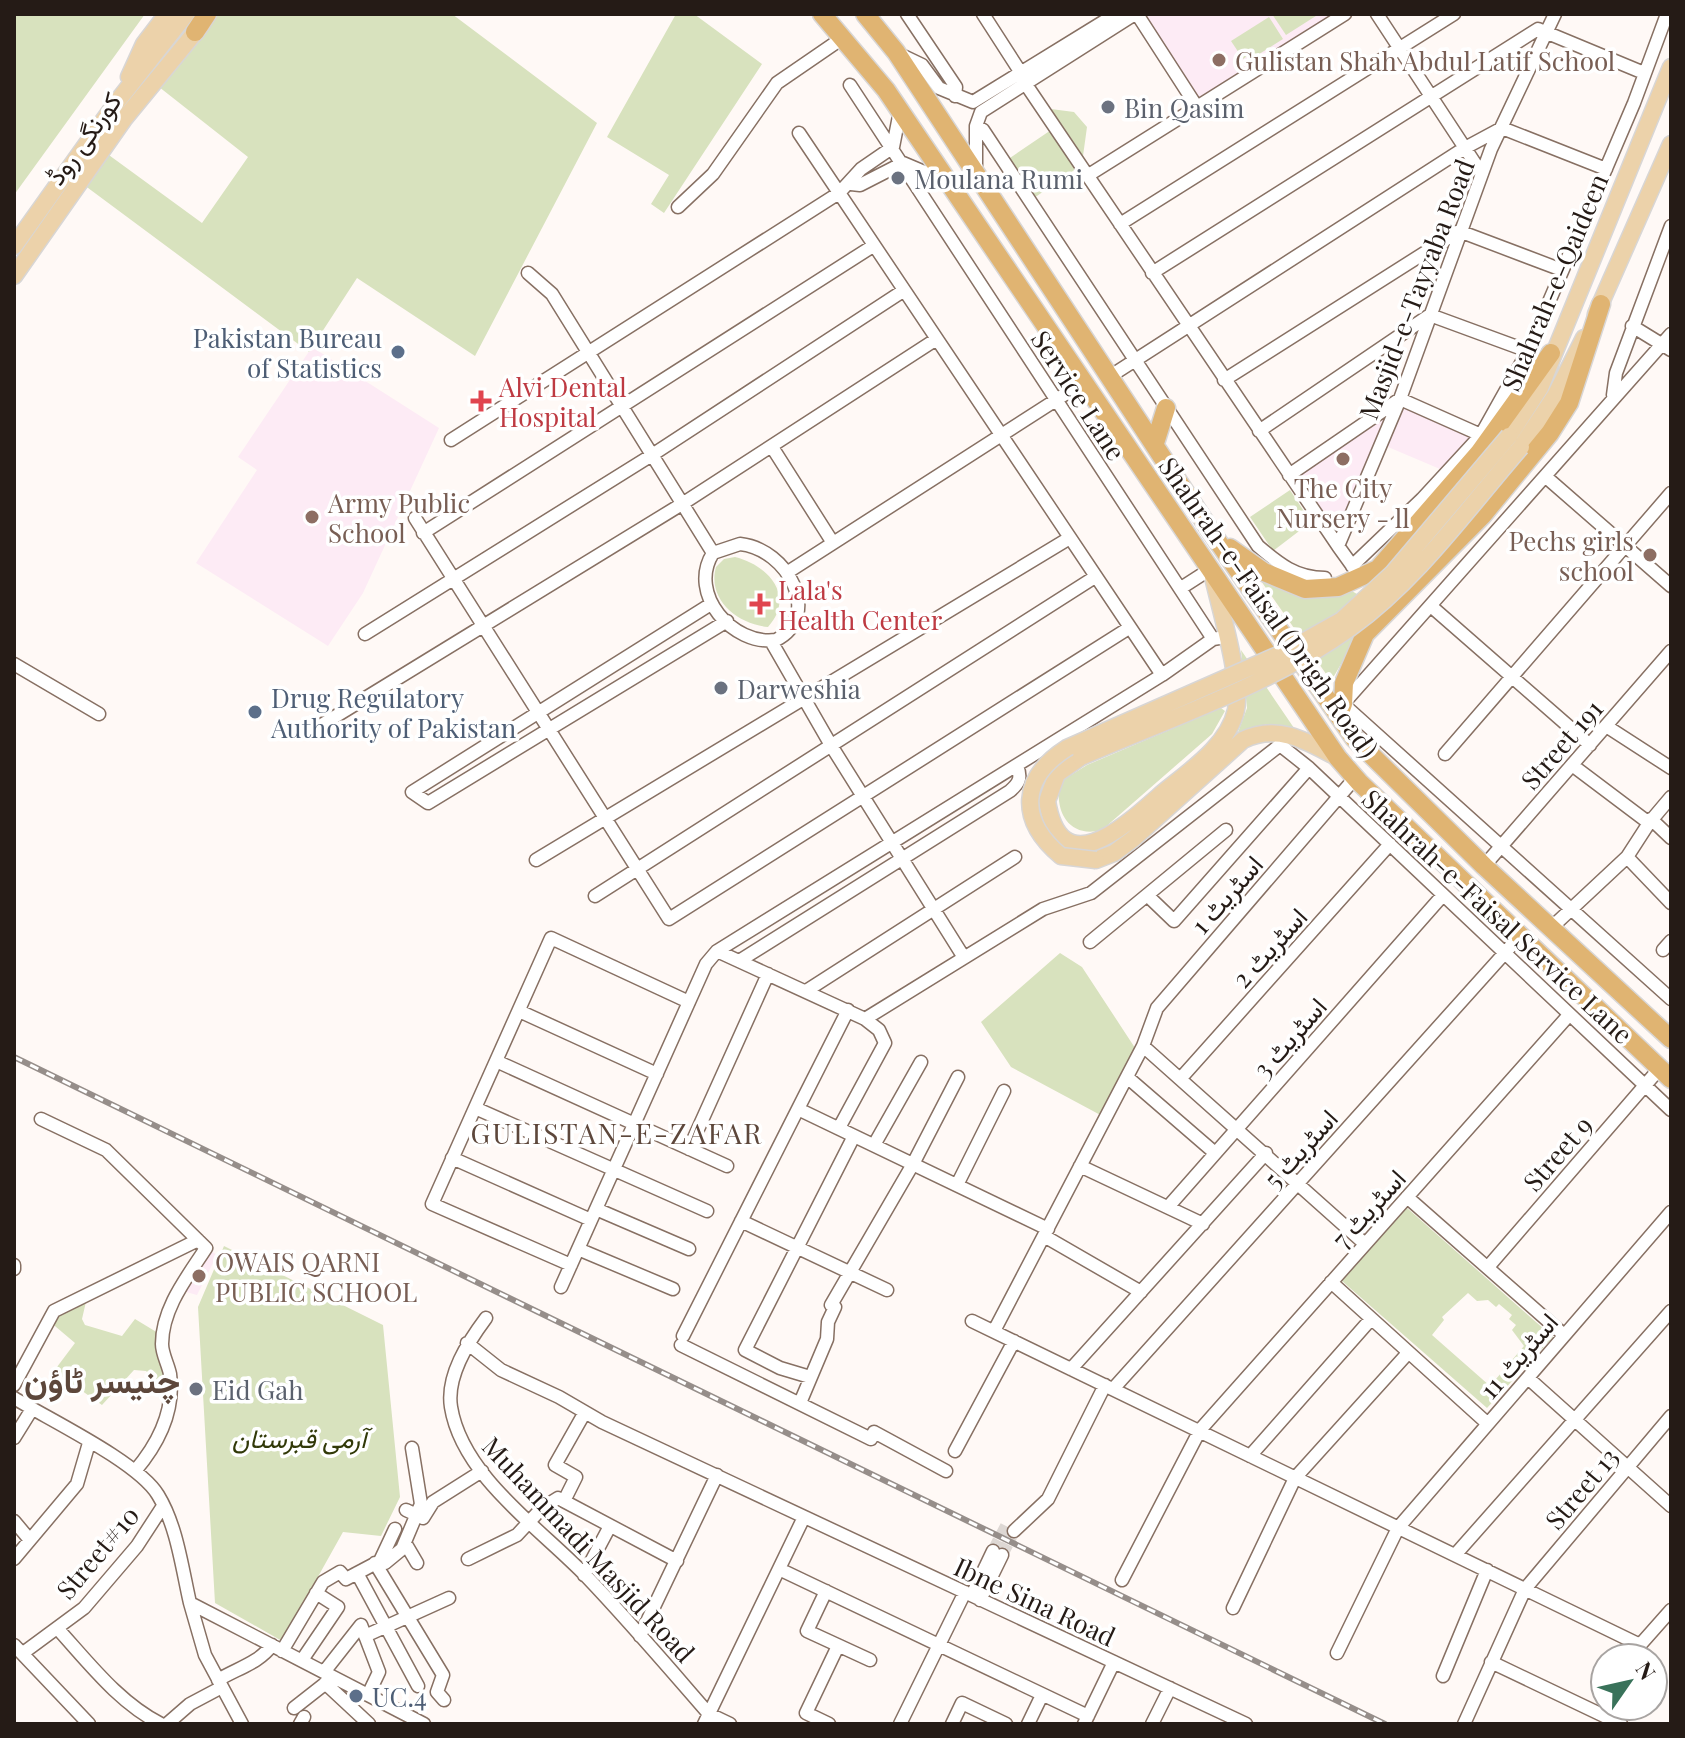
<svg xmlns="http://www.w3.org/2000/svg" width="1685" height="1738" viewBox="0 0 1685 1738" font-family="'Playfair Display',Vazirmatn,serif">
<rect width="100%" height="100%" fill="#fff9f6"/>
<path fill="#fdebf5" d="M 1137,14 L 1345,14 L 1197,107 Z
M 312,347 L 439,428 L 363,593 L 328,646 L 196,563 L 257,470 L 238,457 Z
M 1400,399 L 1481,435 L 1447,472 L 1381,444 L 1338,546 L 1289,475 Z
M 208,1249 L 217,1255 L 197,1295 L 183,1291 Z"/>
<path fill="#d8e2be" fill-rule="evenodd" d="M 14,14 L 145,14 L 14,195 Z
M 215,14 L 452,14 L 597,123 L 475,356 L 357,278 L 309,352 L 80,182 L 102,150 L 202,223 L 248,157 L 154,83 Z
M 676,14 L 694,14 L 762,64 L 664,213 L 651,204 L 669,175 L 607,137 Z
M 1272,14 L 1319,14 L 1286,35 Z
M 1269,17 L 1283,39 L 1256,56 L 1253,52 L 1243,59 L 1231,41 Z
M 1051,109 L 1074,112 L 1087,127 L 1083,156 Z
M 1054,128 L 1080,166 L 1034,198 L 1007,160 Z
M 1290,490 L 1311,522 L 1273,551 L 1250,517 Z
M 735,557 C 768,565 796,596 768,627 C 737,624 707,599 716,567 L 724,559 Z
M 1261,581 L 1302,595 L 1350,590 L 1357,594 C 1366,622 1346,657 1331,681 Z
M 1241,650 L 1294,728 L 1267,724 L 1237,735 L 1247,708 Z
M 1221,708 L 1225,711 L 1212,734 L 1102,830 C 1068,839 1054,810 1060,782 L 1087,765 Z
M 1060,953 L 1082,967 L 1139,1054 L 1106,1118 L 1011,1067 L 981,1022 Z
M 1407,1208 L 1553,1337 L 1487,1408 L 1342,1281 ZM 1468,1293 L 1477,1301 L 1488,1300 L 1496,1307 L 1499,1304 L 1512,1315 L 1509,1319 L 1516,1325 L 1512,1330 L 1524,1346 L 1490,1386 L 1432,1335 L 1444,1320 L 1442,1317 Z
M 224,1246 L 383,1325 L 400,1497 L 381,1536 L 343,1532 L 282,1641 L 215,1603 L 198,1307 Z
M 88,1293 L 82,1319 L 85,1325 L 122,1336 L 135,1319 L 163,1336 L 170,1381 L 162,1376 L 158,1382 L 146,1371 L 134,1370 L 102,1405 L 54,1371 L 75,1343 L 49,1321 Z"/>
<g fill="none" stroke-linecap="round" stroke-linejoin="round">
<path stroke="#ded8d4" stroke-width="12" stroke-dasharray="12 6" stroke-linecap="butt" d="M 993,1551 L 1006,1526
M 1002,1555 L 1014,1531"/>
<g stroke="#877063" stroke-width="15">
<path id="minor" d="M 907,14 L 956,87 L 955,96
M 983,14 L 1021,73
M 1137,14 L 1197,107
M 1377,14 L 1482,174
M 899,54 L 922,65 L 939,88 L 973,102 L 1116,14
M 1025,83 L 1338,546
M 850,85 L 1213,639 L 1219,638
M 976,126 L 983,130 L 1258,546 C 1279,564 1296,578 1325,578
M 799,133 L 1162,675 L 1213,639
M 976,173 L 976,126 L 981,112 L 1135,14
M 1087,176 L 1345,14
M 851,184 L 860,185 L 903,163 L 943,180
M 678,207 L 713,174 L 777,83 L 844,37
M 1120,224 L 1454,14
M 528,273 L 552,294 L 713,553
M 1152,273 L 1538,29 L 1644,73
M 1632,326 L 1671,350
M 1671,334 L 1343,704 L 1671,999
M 1109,377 L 1463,149 L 1502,128 L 1606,169
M 1224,380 L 1459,231 L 1562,270
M 1613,395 L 1616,373 L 1671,226
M 1259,431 L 1430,315 L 1528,351
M 451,440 L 839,193 L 861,169 L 893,147 L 900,111
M 772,447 L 833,543
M 1289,475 L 1400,399 L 1481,435
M 1546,477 L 1671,586
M 415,518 L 669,919 L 1129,628
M 423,533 L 873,246
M 740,544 C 788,549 823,616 776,640 C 733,646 687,594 713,553 Z
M 1352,566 L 1422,499 L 1481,435 L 1528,351 L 1634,103 L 1667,14
M 1356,571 L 1338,546 L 1400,399 L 1491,149 L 1555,14
M 788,572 L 1084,382
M 1181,588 L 1209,570
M 711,604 L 412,792 L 428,803 L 727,621
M 1432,607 L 1590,745
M 365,634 L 652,455 L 903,291
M 771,641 L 832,747 L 963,956
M 14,664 L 99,714
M 1606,726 L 1671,768
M 310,732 L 682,504 L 935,340
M 1445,754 L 1671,493
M 1651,819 L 1671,838
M 1649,823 L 1671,797
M 1627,857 L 1671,903
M 536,860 L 1068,539
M 1484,866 L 1671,651
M 595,896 L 1095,577
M 1148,896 L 1174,921 L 1309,768
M 1551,928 L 1627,857 L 1649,823 L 1572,765
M 1090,942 L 1226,830
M 1663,950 L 1671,941
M 717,951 L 865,1019 L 879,1030 L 885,1043 L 839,1128
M 739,961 L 1010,791 C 1019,783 1022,778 1017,766
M 806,991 L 1015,857
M 519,1011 L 657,1074
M 865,1019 L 1043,909 L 1091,893 L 1280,745 L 1309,768 L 1671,1110
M 1143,1046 L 1365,1244
M 496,1061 L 727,1166
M 1127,1077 L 1215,1153
M 1181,1078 L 1390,844
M 475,1108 L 707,1211
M 798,1109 L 1048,1229
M 41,1119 L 106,1150 L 206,1248 C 188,1276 162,1308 162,1344 C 162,1354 168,1364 170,1374 C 175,1411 158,1444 135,1471
M 874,1145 L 921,1062
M 689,1149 L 768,974
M 452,1158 L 591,1220
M 1080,1166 L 1203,1224
M 957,1185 L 1004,1091
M 1407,1197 L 1564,1335
M 1168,1207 L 1443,895
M 596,1209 L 689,1249
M 741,1221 L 887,1290
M 1044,1236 L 1141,1292
M 578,1249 L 673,1289
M 14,1265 L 14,1269
M 571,1265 L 432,1204 L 551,938 L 689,1002
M 1488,1267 L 1660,1068
M 1331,1282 L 1488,1424
M 561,1287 L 706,964 L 717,951 L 1162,675
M 486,1318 C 468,1342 446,1376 451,1407 C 462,1476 541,1529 587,1577 C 629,1621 669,1668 709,1714 L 730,1724
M 972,1321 L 1640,1645
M 994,1331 L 1143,1046 L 1157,1008 L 1355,778
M 683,1336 L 848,1010
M 467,1343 L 501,1370 L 559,1397 L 602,1422 L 1246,1724
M 681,1345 L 871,1439 L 874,1432 L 946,1471
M 1071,1369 L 1266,1153
M 810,1377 L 780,1368 L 745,1350 L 854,1136
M 1528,1378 L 1671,1506
M 14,1385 L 54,1311 L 198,1240
M 1113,1389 L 1520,936
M 14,1398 C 50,1420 138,1462 158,1495 C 177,1526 182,1568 190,1603 L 424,1724
M 800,1403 L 827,1339 L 828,1322 L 835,1307 L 831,1305 L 913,1164 L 958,1077
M 14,1438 L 32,1409
M 955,1451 L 1014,1341
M 1250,1456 L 1371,1319
M 564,1501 L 576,1477 L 555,1465 L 585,1412
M 406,1510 L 423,1518 L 433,1502 L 482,1471
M 14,1521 L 29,1539
M 1014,1531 L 1048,1499 L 1105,1385
M 402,1549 L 407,1546 L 417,1563
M 1455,1555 L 1671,1311
M 14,1559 L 77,1484 L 89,1443
M 468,1559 L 517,1535 L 542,1508 L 558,1498 L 677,1561
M 380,1561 L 385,1563 L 402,1549 L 421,1504 L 412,1448
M 375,1563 L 443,1675 L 437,1692 L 444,1700
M 779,1569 L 1088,1716
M 357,1573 L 418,1686
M 584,1575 L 610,1526
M 1122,1580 L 1200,1430 L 1569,1015
M 826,1591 L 807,1631 L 870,1660
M 972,1595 L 993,1551
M 980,1600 L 1002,1555
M 190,1603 L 205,1655 L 242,1724
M 1233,1608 L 1295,1478 L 1408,1353
M 57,1628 C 88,1662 119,1703 161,1724
M 365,1636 L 449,1598
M 640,1636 L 717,1475
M 14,1645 L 89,1724
M 282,1651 L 323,1582 L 340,1572 L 346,1579 L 380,1561 L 395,1529
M 23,1653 L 84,1608 L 137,1546 L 163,1506
M 1337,1653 L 1398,1528 L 1671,1212
M 1633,1658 L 1640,1645 L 1671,1610
M 302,1660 L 338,1607 L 316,1593
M 1491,1662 L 1621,1724
M 324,1672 L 361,1625 L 379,1672 L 368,1695
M 1443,1676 L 1487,1570
M 218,1680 C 238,1668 259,1663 272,1645
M 325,1683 L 369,1724
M 294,1708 L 331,1679
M 167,1724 L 190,1704 L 222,1687
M 300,1724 L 304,1717
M 704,1724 L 804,1517
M 829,1724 L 806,1713 L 838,1646
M 900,1724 L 965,1592
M 952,1724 L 962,1703 L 1006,1724
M 1028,1724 L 1042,1695
M 1084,1724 L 1114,1662
M 1152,1724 L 1170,1688
M 1464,1724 L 1525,1589 L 1671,1416"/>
</g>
<g stroke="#d8d6d5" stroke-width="19">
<path id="major" d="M 129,77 L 144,44 L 167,14
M 14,246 L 116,103 L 186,14
M 14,276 L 124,119 L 202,24
M 1596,314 L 1671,144
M 1509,436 L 1540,388 L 1671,67
M 1521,447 L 1555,396 L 1584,338
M 1081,757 L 1057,774 L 1047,801 C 1061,885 1125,826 1159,796 C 1186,773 1228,747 1236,710 C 1242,681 1220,608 1213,577
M 1096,860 L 1114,853 L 1133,839 L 1243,740 C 1277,723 1307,741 1338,758"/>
</g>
<g stroke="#d8d6d5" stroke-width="21">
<path id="highway" d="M 822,14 L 886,90 L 1338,758 L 1359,782 L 1671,1079
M 865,14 L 896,52 L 1212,533 L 1354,738 L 1484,866 L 1671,1039
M 195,32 L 207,14
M 1155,443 L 1166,408
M 1230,548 L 1264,572 L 1305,589 L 1338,587 L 1378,569 L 1479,453 L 1551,353
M 1339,715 L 1343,704 L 1344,683 L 1365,634 L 1482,516 L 1550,433 L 1569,403 L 1601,304"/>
</g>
<use href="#minor" stroke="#fff" stroke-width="12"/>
<use href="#major" stroke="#ecd2aa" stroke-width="16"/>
<use href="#highway" stroke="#e0b472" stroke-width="18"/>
<g stroke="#968e8a" stroke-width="6">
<path id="rail" d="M 14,1057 L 1385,1724"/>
</g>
<use href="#rail" stroke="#fff" stroke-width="3" stroke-dasharray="9" stroke-linecap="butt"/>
<g stroke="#d8d6d5" stroke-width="19" stroke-linecap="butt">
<path id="major-bridge" d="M 1081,757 C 1168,719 1273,684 1350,628 C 1417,580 1467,509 1521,447
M 1096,860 L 1061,856 C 1018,820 1020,778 1067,748 L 1285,652 L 1342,620 L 1393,573 L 1509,436"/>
</g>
<use href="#major-bridge" stroke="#ecd2aa" stroke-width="16"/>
</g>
<g fill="#8d6e63" stroke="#fff" stroke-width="3">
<circle cx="1219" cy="60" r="8"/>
<circle cx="1343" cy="459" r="8"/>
<circle cx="312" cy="517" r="8"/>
<circle cx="1650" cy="555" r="8"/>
<circle cx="199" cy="1276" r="8"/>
</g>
<g fill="#6b7280" stroke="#fff" stroke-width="3">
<circle cx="1108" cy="107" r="8"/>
<circle cx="898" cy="178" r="8"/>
<circle cx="721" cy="688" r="8"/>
<circle cx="196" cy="1389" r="8"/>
</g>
<g fill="#5c6f8a" stroke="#fff" stroke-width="3">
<circle cx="398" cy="352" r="8"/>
<circle cx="255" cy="712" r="8"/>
<circle cx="356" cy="1696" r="8"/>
</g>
<g fill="#e0444e" stroke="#fff" stroke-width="3">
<path d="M477 389h8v8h8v8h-8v8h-8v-8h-8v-8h8z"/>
<path d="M756 592h8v8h8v8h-8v8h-8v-8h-8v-8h8z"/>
</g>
<g text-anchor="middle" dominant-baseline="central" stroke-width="7" stroke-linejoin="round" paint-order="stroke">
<g font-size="26" fill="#785e54" stroke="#fff" text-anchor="start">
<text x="1235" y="60">Gulistan Shah Abdul Latif School</text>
<text x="1343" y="487" text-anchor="middle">The City<tspan x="1343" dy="30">Nursery - ll</tspan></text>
<text x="328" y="502">Army Public<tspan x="328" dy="30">School</tspan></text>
<text x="1634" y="540" text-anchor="end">Pechs girls<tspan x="1634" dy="30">school</tspan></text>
<text x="215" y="1261">OWAIS QARNI<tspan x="215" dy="30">PUBLIC SCHOOL</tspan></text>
</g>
<g font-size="26" fill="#5b616d" stroke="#fff" text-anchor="start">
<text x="1124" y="107">Bin Qasim</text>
<text x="914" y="178">Moulana Rumi</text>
<text x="737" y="688">Darweshia</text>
<text x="212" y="1389">Eid Gah</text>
</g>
<g font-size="26" fill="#251b16" stroke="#fff">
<text transform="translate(83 138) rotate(-54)">کورنگی روڈ</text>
<text transform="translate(1554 282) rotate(-67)">Shahrah-e-Qaideen</text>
<text transform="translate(1416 289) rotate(-69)">Masjid-e-Tayyaba Road</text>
<text transform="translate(1079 395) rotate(57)">Service Lane</text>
<text transform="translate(1269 607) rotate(55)">Shahrah-e-Faisal (Drigh Road)</text>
<text transform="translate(1561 744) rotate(-49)">Street 191</text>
<text transform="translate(1226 894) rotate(-49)">اسٹریٹ 1</text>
<text transform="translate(1498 916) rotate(43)">Shahrah-e-Faisal Service Lane</text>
<text transform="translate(1269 947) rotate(-48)">اسٹریٹ 2</text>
<text transform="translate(1289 1037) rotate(-49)">اسٹریٹ 3</text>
<text transform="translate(1300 1148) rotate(-48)">اسٹریٹ 5</text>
<text transform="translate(1557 1153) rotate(-49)">Street 9</text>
<text transform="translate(1368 1208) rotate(-48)">اسٹریٹ 7</text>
<text transform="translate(1518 1355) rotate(-49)">اسٹریٹ 11</text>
<text transform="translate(1581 1488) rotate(-50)">Street 13</text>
<text transform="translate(589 1549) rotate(47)">Muhammadi Masjid Road</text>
<text transform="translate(97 1552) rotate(-50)">Street#10</text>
<text transform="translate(1035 1601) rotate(25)">Ibne Sina Road</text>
</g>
<g font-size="26" fill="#4e5e75" stroke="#fff" text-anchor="start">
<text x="382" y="337" text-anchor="end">Pakistan Bureau<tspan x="382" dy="30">of Statistics</tspan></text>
<text x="271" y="697">Drug Regulatory<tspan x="271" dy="30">Authority of Pakistan</tspan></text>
<text x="372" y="1696">UC.4</text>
</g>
<g font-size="26" fill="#be3a42" stroke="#fff" text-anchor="start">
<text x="499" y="386">Alvi Dental<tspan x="499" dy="30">Hospital</tspan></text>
<text x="778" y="589">Lala's<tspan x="778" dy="30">Health Center</tspan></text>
</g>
<g font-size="26" font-style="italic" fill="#313908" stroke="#fff">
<text x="299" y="1437">آرمی قبرستان</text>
</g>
<g font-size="28" letter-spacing="2" fill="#5d473b" stroke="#fff">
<text x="617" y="1132">GULISTAN-E-ZAFAR</text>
</g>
<g font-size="34" font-weight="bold" fill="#5d473b" stroke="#fff">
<text x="102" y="1379">چنیسر ٹاؤن</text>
</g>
</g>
<rect width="1685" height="1738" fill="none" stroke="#251b16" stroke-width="32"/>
<g transform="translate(1629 1682) rotate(56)"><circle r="38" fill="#ffffff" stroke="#a8a4a2" stroke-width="2"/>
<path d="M0-6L14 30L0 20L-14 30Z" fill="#39725a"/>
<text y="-12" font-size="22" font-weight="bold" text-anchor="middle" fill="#251b16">N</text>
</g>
</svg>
